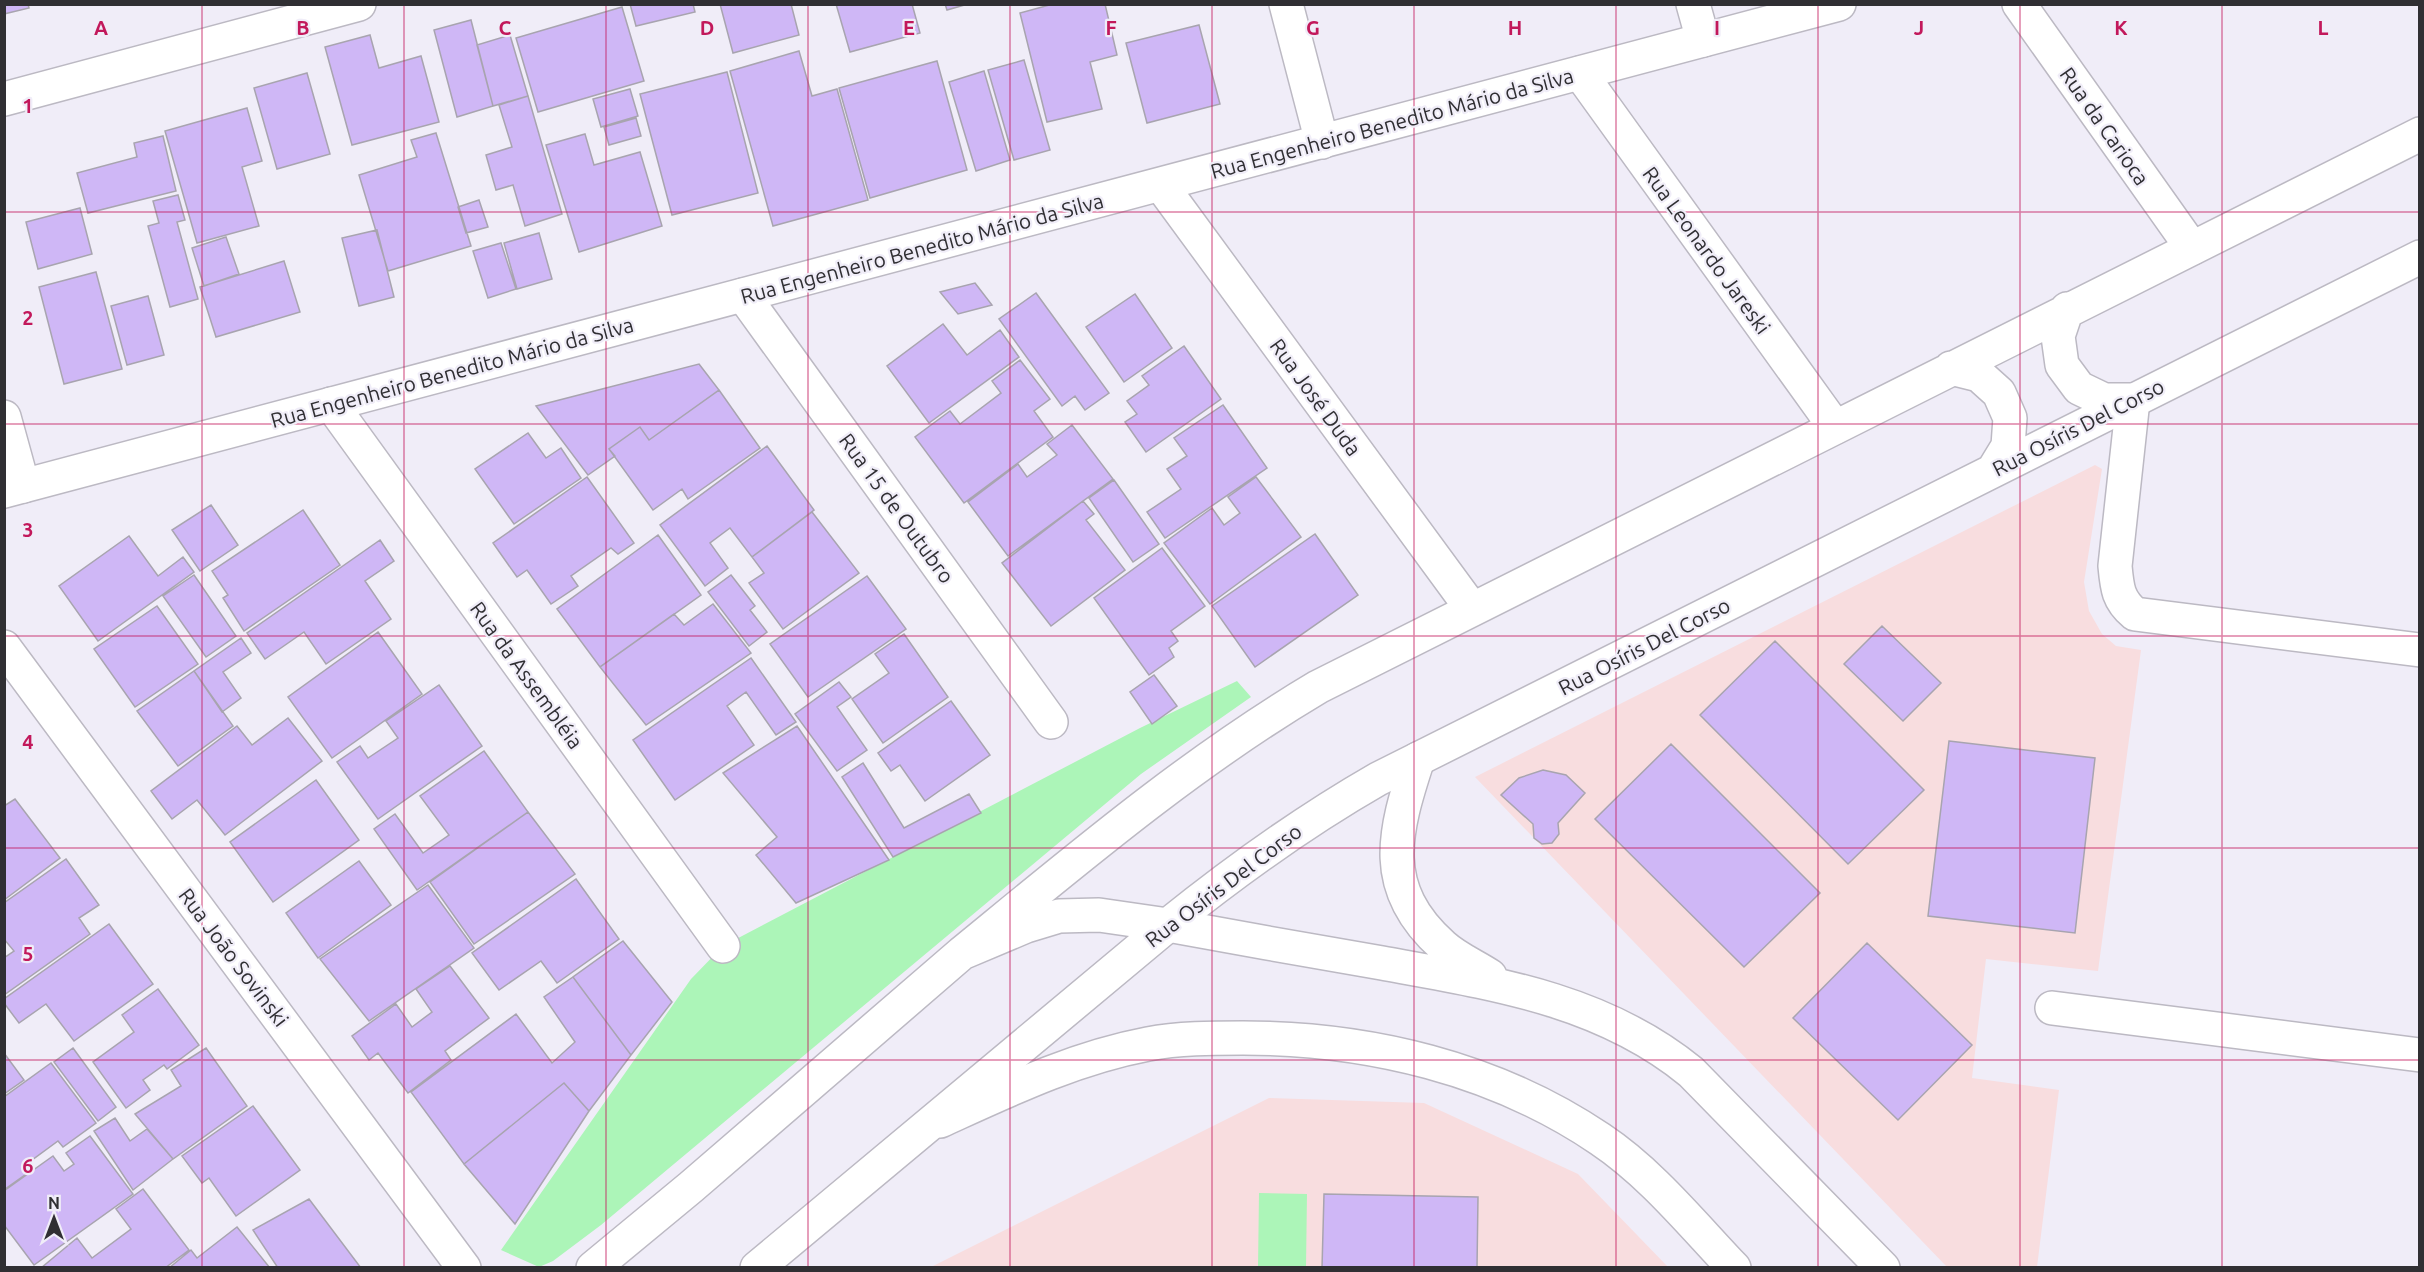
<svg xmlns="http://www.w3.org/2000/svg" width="2424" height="1272" viewBox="0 0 2424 1272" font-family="Ubuntu,sans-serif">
<rect width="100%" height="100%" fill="#f0edf8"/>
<path fill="#f8dddf" d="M 2095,465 L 2102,469 L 2084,582 L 2089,611 L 2102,634 L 2116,646 L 2141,650 L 2098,971 L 1986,959 L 1972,1078 L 2059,1090 L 2037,1267 L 1947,1267 L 1475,777 Z
M 1269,1098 L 1424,1103 L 1578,1174 L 1668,1267 L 929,1268 Z"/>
<path fill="#acf5b8" d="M 1237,681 L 1251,697 L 1141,774 L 601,1225 L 553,1261 L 539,1267 L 501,1250 L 691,979 L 723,946 L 1140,728 Z
M 1259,1193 L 1307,1194 L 1306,1267 L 1258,1267 Z"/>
<path fill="#cfb7f6" stroke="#a8a4af" stroke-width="1.5" d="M 4,4 L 28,4 L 29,8 L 4,14 Z
M 630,4 L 693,4 L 695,12 L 636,26 Z
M 720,4 L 791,4 L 799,35 L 733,53 Z
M 836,4 L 912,4 L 920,33 L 850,52 Z
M 945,4 L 968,4 L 947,10 Z
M 1053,4 L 1105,4 L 1117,55 L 1090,62 L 1102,109 L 1047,122 L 1020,13 Z
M 622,7 L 644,81 L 538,112 L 516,38 Z
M 471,20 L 493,106 L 457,117 L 434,30 Z
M 1199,25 L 1220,104 L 1147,123 L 1126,43 Z
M 370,35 L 379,68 L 421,56 L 439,122 L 352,145 L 325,47 Z
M 510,35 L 528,96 L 493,106 L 477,45 Z
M 799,51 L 812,96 L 837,89 L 868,200 L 773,226 L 730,71 Z
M 1024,60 L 1050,150 L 1014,160 L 988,70 Z
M 937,61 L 967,170 L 870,198 L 839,88 Z
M 984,71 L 1010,160 L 976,171 L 949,82 Z
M 727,72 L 758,193 L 672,215 L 640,94 Z
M 307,73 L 330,154 L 277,169 L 254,88 Z
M 630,89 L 638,116 L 601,127 L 593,99 Z
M 528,96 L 562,214 L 525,226 L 513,185 L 496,190 L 486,155 L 512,147 L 499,105 Z
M 247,108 L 262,161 L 242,167 L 259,226 L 197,243 L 165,131 Z
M 636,118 L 641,136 L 609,145 L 604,127 Z
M 436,133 L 471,246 L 388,271 L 359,175 L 417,157 L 411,140 Z
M 585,134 L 594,165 L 640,152 L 662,226 L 579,252 L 546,145 Z
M 163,136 L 176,191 L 88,213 L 77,173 L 137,157 L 134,143 Z
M 178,195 L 185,220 L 177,222 L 198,299 L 170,307 L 148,226 L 159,223 L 153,201 Z
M 479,200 L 488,227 L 466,233 L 458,207 Z
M 80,208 L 92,254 L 38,269 L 26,222 Z
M 377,230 L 394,297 L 359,306 L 342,238 Z
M 539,233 L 552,279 L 517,289 L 504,243 Z
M 226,237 L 239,274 L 204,286 L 192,248 Z
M 501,243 L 516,289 L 488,298 L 473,251 Z
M 284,261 L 300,312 L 216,337 L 200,287 Z
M 96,272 L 122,369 L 64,384 L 39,287 Z
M 975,283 L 992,305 L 958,314 L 940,292 Z
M 1036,293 L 1109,393 L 1085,410 L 1075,396 L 1062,406 L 999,319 Z
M 1135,294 L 1172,348 L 1124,382 L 1086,327 Z
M 148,296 L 164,355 L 127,365 L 111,306 Z
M 943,324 L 967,355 L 1000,330 L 1019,357 L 929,423 L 887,366 Z
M 1184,346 L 1221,399 L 1146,452 L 1125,422 L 1137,414 L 1127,401 L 1149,385 L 1142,376 Z
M 1020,360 L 1050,399 L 1034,411 L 1053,437 L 964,503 L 915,437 L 950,411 L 960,424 L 1001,393 L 992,381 Z
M 699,364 L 719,390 L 649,440 L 640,427 L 609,449 L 615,456 L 588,475 L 536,406 Z
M 719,390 L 760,448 L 688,499 L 682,489 L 653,510 L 609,449 L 640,427 L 649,440 Z
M 1223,405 L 1267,468 L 1165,538 L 1147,512 L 1181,489 L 1167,469 L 1187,456 L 1174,438 Z
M 1072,425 L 1113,479 L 1008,556 L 968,502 L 1018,464 L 1027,477 L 1057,455 L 1047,444 Z
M 528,433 L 546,458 L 561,448 L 581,478 L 514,524 L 475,469 Z
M 767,446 L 814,510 L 752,557 L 730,528 L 710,543 L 728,568 L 705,586 L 660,525 Z
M 587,477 L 634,543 L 618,554 L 611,548 L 571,576 L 578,586 L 551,604 L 527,570 L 517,577 L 493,543 Z
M 1256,477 L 1301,537 L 1210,604 L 1164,543 L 1212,508 L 1224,525 L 1240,513 L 1228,497 Z
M 1114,480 L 1159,544 L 1133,562 L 1089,498 Z
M 1083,501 L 1094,514 L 1086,520 L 1125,570 L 1051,626 L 1002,563 Z
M 211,505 L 238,545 L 200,571 L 172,530 Z
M 303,510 L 340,565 L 244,631 L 223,598 L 228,595 L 212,571 Z
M 812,512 L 859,573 L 783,629 L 749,583 L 764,573 L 752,557 Z
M 1315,534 L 1358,595 L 1255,667 L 1212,606 Z
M 658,535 L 701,595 L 600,667 L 557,609 Z
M 129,536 L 158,576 L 183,557 L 194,572 L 98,641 L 59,586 Z
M 380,540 L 394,561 L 365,581 L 391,619 L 326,664 L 304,632 L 265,659 L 247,633 Z
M 1162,548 L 1205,606 L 1171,631 L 1178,641 L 1169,648 L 1174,657 L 1149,675 L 1094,598 Z
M 194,575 L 236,636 L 206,657 L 163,596 Z
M 731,575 L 755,606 L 750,610 L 767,632 L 749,646 L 708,592 Z
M 867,576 L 906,629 L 808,697 L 770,644 Z
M 713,604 L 751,653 L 646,725 L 600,667 L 674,614 L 684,625 Z
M 157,606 L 198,664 L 135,707 L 94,649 Z
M 1882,626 L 1941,683 L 1903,721 L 1844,664 Z
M 378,632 L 422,694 L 332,758 L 288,697 Z
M 904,634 L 948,697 L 883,743 L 852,699 L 889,673 L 875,654 Z
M 241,638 L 251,653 L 223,672 L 241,698 L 222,712 L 194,671 Z
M 1775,641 L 1924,790 L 1848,864 L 1700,715 Z
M 751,658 L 796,722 L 776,735 L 746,692 L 727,706 L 754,745 L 675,800 L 633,740 Z
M 194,671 L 233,726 L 178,766 L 137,711 Z
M 1154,675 L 1177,706 L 1152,724 L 1130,692 Z
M 839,682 L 851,697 L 837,707 L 867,750 L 837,771 L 795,714 Z
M 439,685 L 482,746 L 378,819 L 337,762 L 360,746 L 368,758 L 398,738 L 386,721 Z
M 951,701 L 990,755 L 925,801 L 900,765 L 891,771 L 878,753 Z
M 288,718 L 322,761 L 225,835 L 197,800 L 172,819 L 151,791 L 237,726 L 252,745 Z
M 797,726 L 889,860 L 796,903 L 756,855 L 777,837 L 723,773 Z
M 1949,741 L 2095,758 L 2075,933 L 1928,916 Z
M 1671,744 L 1820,893 L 1744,967 L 1595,819 Z
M 484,751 L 528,812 L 417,890 L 374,829 L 395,814 L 423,853 L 449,835 L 420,796 Z
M 863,763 L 904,828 L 969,794 L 981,813 L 893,857 L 842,777 Z
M 1543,770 L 1566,775 L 1585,793 L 1558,823 L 1559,834 L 1552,843 L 1542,844 L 1534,838 L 1533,824 L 1501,795 L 1519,778 Z
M 316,780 L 359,840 L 273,902 L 230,842 Z
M 15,799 L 60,858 L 4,900 L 4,806 Z
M 528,812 L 575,874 L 474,944 L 430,882 Z
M 66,859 L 99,905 L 79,918 L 90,934 L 4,995 L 4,958 L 14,951 L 4,939 L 4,903 Z
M 359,861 L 391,905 L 318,958 L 286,913 Z
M 576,879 L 619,939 L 557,983 L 541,961 L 499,990 L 472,953 Z
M 428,885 L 474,948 L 369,1021 L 320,959 Z
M 109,924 L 153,984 L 74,1041 L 46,1004 L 19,1023 L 4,1003 L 4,999 Z
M 623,941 L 672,1002 L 631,1055 L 573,977 Z
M 1867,943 L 1972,1045 L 1898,1120 L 1793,1018 Z
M 450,966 L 489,1018 L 445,1051 L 451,1060 L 408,1093 L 378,1053 L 369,1060 L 352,1036 L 396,1004 L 412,1027 L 432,1012 L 416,989 Z
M 573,977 L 631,1055 L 589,1111 L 564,1083 L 464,1164 L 411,1092 L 516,1014 L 552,1063 L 575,1042 L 544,997 Z
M 158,989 L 199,1045 L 167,1069 L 164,1065 L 143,1080 L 150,1090 L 126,1108 L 93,1062 L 134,1032 L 122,1015 Z
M 73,1048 L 116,1107 L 98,1121 L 54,1062 Z
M 206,1048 L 247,1106 L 173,1159 L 135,1114 L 181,1086 L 171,1070 Z
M 4,1053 L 24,1080 L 4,1094 Z
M 51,1063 L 96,1123 L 63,1147 L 58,1141 L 24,1166 L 29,1172 L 5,1189 L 4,1097 Z
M 564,1083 L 589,1111 L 515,1224 L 464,1164 Z
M 253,1106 L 300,1170 L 236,1216 L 209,1178 L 202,1183 L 182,1156 Z
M 115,1118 L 130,1141 L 147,1129 L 173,1159 L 133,1190 L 94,1131 Z
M 90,1136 L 133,1194 L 34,1265 L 4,1225 L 4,1191 L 53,1156 L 64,1171 L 74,1164 L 66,1153 Z
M 143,1189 L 189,1250 L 165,1268 L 41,1268 L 77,1238 L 92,1258 L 131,1229 L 116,1209 Z
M 1324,1194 L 1478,1197 L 1477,1268 L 1322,1268 Z
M 309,1199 L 361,1268 L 278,1268 L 253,1230 Z
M 237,1227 L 270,1268 L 169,1268 L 191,1250 L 197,1258 Z"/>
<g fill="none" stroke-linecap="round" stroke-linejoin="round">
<g stroke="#bcb9c3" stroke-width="36">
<path id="minor" d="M 1286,4 L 1322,142
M 1693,4 L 1703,40
M 2019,4 L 2192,248
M 1580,73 L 1835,427
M 4,99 L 359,4
M 1161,185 L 1472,609
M 743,295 L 1051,722
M 2133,400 L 2115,566 C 2117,588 2118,600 2135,614 L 2420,650
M 331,404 L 723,946
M 4,417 L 23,486
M 4,647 L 464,1268
M 2052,1008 L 2420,1055"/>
</g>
<g stroke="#bcb9c3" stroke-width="36">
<path id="tertiary" d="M 4,491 L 1839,4
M 1418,759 C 1394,832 1378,888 1443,946 C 1456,958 1475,966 1490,976
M 1168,925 C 1239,938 1311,951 1382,963 C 1492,983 1602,999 1691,1072 L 1883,1268
M 940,1121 C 1008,1090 1074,1058 1148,1044 C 1179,1038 1212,1038 1243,1038 C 1368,1038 1495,1068 1600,1139 C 1651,1173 1692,1224 1734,1268"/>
</g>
<g stroke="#bcb9c3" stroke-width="36">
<path id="secondary" d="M 2067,309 L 2058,336 L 2062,365 L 2079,388 L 2104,400 L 2133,400
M 1951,368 L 1979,375 L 1999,393 L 2010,418 L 2008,446 L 1994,469
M 962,953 C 1077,859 1190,763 1318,687 L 2420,134
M 593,1268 L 691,1187 L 962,953 L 1026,926 L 1059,916 L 1099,915 L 1168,925
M 757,1268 L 1168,925 C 1235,871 1303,822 1378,779 L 2420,257"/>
</g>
<use href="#minor" stroke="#fff" stroke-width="33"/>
<use href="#tertiary" stroke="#fff" stroke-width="33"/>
<use href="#secondary" stroke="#fff" stroke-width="33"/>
</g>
<path fill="none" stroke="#c2185b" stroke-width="1.5" stroke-opacity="0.55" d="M 202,4 L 202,1268M 404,4 L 404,1268M 606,4 L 606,1268M 808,4 L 808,1268M 1010,4 L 1010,1268M 1212,4 L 1212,1268M 1414,4 L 1414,1268M 1616,4 L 1616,1268M 1818,4 L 1818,1268M 2020,4 L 2020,1268M 2222,4 L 2222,1268M 4,212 L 2420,212M 4,424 L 2420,424M 4,636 L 2420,636M 4,848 L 2420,848M 4,1060 L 2420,1060"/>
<g text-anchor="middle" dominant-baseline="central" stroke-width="4.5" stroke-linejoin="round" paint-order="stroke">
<g font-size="21" fill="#302f33" stroke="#f0edf8">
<text transform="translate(1392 123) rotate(-15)">Rua Engenheiro Benedito Mário da Silva</text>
<text transform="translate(2105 126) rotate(55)">Rua da Carioca</text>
<text transform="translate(922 248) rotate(-15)">Rua Engenheiro Benedito Mário da Silva</text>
<text transform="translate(1707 250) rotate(54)">Rua Leonardo Jareski</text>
<text transform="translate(452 372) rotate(-15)">Rua Engenheiro Benedito Mário da Silva</text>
<text transform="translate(1316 397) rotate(54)">Rua José Duda</text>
<text transform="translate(2078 427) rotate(-27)">Rua Osíris Del Corso</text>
<text transform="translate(897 508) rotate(54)">Rua 15 de Outubro</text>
<text transform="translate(1644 646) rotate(-27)">Rua Osíris Del Corso</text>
<text transform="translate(527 675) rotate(54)">Rua da Assembléia</text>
<text transform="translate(1223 885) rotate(-37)">Rua Osíris Del Corso</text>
<text transform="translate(234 957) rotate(53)">Rua João Sovinski</text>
</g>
</g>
<g font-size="20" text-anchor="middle" font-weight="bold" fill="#c2185b" stroke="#f0edf8" stroke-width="4.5" stroke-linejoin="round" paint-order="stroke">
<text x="101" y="35">A</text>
<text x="303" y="35">B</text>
<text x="505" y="35">C</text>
<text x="707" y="35">D</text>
<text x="909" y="35">E</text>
<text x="1111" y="35">F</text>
<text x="1313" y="35">G</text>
<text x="1515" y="35">H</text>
<text x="1717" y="35">I</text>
<text x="1919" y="35">J</text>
<text x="2121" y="35">K</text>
<text x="2323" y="35">L</text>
<text x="28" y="113">1</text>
<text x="28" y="325">2</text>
<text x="28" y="537">3</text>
<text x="28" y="749">4</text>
<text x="28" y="961">5</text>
<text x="28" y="1173">6</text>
</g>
<rect width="2424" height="1272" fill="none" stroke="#302f33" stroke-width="12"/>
<g transform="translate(54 1218)" stroke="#f0edf8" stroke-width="4.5" paint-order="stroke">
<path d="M0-4.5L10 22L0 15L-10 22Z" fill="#302f33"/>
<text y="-9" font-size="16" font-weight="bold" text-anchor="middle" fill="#302f33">N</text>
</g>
</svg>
